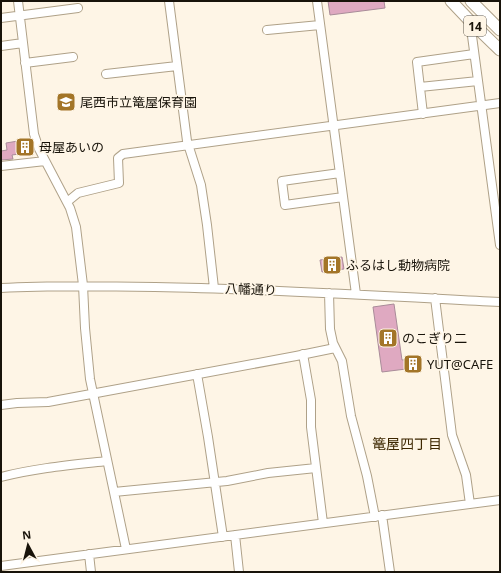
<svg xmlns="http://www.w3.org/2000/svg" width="501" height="573" viewBox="0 0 501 573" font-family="'Noto Sans','Noto Sans JP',sans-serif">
<rect width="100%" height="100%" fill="#fef5e6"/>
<path fill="#dfa9c1" stroke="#a98c99" d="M 328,1 L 384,1 L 385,8 L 330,15 Z
M 30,139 L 34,152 L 12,155 L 13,159 L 1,160 L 1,151 L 7,150 L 6,143 Z
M 342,257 L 344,269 L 322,272 L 320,260 Z
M 394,304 L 402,360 L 420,358 L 421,369 L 406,371 L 406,369 L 382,372 L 373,307 Z"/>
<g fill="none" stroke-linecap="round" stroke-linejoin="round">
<g stroke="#afa188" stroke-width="10">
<path id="minor" d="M 18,1 L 34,134 L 39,149 L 70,208 L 76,227 L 83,285 L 85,328 L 90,379 L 126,549
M 169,1 L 187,141 L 201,185 L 207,225 L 214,288
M 317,1 L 356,294
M 1,18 L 78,8
M 470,21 L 500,245
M 267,30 L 320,25
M 1,46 L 23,43
M 25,63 L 73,57
M 106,74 L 177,66
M 420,87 L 478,81
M 423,114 L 417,62 L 474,54
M 1,166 L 45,161
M 340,173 L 282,181 L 285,205 L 343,197
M 67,202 L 78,193 L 119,183 L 118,158 L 123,154 L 500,103
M 1,288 C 53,285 104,286 155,287 C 270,289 385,296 500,302
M 329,293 L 330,329 L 333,343 L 342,361 L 351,416 L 367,476 L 375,517
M 435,298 L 452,435 L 466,475 L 470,504
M 303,354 L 311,400 L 311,427 L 323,523
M 197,374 L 208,437 L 223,537
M 1,405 L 17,403 L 48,402 L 296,356 L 335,348
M 1,477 C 36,468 71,465 107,461
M 114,492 L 227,481 L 268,473 L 316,468
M 382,515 L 390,572
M 235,535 L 239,572
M 89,554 L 91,572
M 1,566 L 500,500"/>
</g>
<g stroke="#afa188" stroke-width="13">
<path id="major" d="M 451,1 L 470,21 L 500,50
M 471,1 L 500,30"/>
</g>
<use href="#minor" stroke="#fff" stroke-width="8"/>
<use href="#major" stroke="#fff" stroke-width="11"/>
</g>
<defs>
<g id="school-square" transform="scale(1)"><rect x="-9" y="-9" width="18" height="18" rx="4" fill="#a37528" stroke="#fef5e6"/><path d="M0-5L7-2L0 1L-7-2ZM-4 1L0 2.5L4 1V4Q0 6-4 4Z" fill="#fff"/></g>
<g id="building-square" transform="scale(1)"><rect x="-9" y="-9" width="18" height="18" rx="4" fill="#a37528" stroke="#fef5e6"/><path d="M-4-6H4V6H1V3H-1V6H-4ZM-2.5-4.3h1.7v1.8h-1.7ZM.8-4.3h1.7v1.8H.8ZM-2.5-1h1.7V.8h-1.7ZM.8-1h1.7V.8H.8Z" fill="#fff"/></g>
</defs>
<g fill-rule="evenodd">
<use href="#school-square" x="66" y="102"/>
<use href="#building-square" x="25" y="147"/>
<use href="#building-square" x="332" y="265"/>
<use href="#building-square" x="388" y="338"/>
<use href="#building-square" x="413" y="364"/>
</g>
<g text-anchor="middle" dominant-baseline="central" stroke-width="3.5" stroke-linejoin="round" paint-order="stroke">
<rect fill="#fef5e6" stroke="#5d574c" stroke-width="1" x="464" y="16" width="22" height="20" rx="3"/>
<g font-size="12" font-weight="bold" fill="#18130a">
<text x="475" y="26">14</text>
</g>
<g font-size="13" fill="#18130a" stroke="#fef5e6" text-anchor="start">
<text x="80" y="102">尾西市立篭屋保育園</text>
<text x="39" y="147">母屋あいの</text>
<text x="346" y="265">ふるはし動物病院</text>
<text x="402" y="338">のこぎり二</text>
<text x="427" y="364">YUT@CAFE</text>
</g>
<g font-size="13" fill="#18130a" stroke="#fef5e6">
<text transform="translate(251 289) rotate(2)">八幡通り</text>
</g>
<g font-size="14" fill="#3d2701" stroke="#fef5e6">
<text x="407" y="443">篭屋四丁目</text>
</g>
</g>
<rect width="501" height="573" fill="none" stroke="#18130a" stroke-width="4"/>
<g transform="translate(28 545) rotate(353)" stroke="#fef5e6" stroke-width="3" paint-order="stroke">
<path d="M0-3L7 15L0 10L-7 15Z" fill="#18130a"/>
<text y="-6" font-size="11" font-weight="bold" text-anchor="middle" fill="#18130a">N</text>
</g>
</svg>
